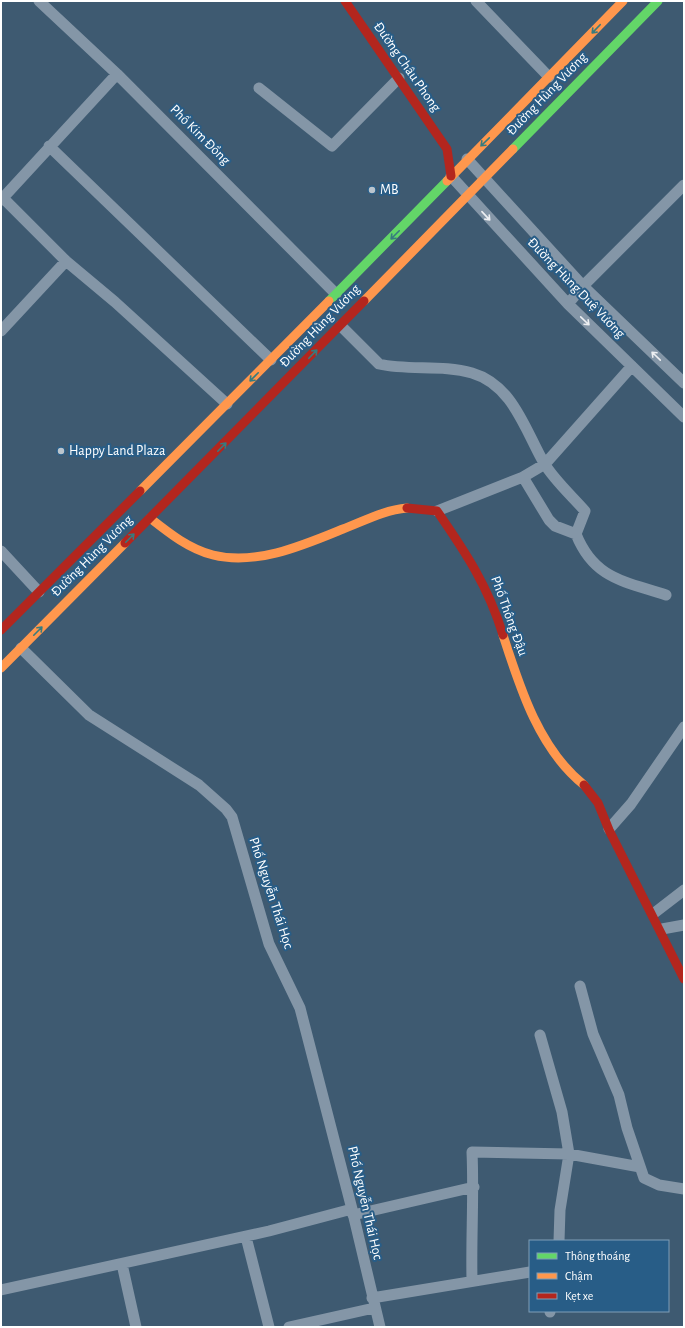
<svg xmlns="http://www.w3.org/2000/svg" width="685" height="1328" viewBox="0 0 685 1328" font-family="'Alegreya Sans',sans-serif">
<rect width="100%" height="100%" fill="#3e5a71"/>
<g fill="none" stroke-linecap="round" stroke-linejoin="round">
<path stroke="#8496a7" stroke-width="11" d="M 39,1 L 117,74 L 336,294
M 476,1 L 549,77
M 259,88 L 332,146 L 399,78
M 49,146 L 271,360
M 467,159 L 583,286 L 684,383
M 451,176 L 568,304 L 684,417
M 3,198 L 66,261 L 115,302 L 227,404
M 1,200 L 117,74
M 568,304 L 583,286 L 684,185
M 341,326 L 379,364 C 409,371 442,364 472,373 C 513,385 525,430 544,463 C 554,480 572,496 585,511 L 576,534 C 594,579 624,581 666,595
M 1,331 L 66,261
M 523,477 L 549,520 L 555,526 L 576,534
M 437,511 L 523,477 L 545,464 L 632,366
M 1,551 L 39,592
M 21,648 L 89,715 L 199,785 L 226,809 L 232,817 L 269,944 L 300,1008 L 352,1209 L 380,1327
M 609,829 L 631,804 L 684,727
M 653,914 L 684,890
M 662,929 L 684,925
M 580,986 L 593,1034 L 619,1095 L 627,1128 L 644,1178 L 659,1185 L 684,1189
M 540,1035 L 562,1112 L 569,1154 L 560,1210 L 559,1241
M 353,1215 L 474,1187
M 246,1237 L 269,1327
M 122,1264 L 136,1327
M 472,1280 C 471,1237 474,1195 472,1152 L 569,1154 L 640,1167
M 1,1290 L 269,1231 L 352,1209
M 372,1298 L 530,1272
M 550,1312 L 550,1311
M 289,1327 L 374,1308"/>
<path stroke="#63d668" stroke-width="9" d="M 513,149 L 658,1
M 329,301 L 447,181"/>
<path stroke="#ff974d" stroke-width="9" d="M 447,181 L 623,1
M 364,301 L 513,149
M 140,491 L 329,301
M 150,518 C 169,533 189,549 213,555 C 256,566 304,545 343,529 C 364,521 384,510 407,508
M 503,635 C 520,688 539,749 584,785
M 1,668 L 125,543"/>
<path stroke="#b3261e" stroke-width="9" d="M 345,1 L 447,149 L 451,176
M 407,508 L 437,511 C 466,553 488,586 503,635
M 125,543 L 364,301
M 1,630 L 140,491
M 584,785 L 598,803 L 609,830 L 684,979"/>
</g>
<defs><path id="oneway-shaft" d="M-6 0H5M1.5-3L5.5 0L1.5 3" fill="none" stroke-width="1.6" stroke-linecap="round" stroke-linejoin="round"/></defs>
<g stroke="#377b7f">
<use href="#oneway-shaft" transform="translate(596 29) rotate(134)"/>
<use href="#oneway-shaft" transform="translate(485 142) rotate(136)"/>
<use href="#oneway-shaft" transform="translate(395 235) rotate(135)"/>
<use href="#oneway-shaft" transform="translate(313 354) rotate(-46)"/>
<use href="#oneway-shaft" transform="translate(254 377) rotate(135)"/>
<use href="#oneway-shaft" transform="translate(222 447) rotate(-45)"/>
<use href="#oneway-shaft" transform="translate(130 538) rotate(-45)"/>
<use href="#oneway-shaft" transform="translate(38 631) rotate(-45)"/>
</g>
<g stroke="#edeff2">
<use href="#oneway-shaft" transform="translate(486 216) rotate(47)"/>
<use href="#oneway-shaft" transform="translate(585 321) rotate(44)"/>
<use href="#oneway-shaft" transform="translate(656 356) rotate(-136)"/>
</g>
<g fill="#bbc5cd" stroke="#285d87" stroke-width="1.5">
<circle cx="372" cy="190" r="4"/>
<circle cx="61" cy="451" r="4"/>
</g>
<g text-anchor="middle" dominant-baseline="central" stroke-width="4" stroke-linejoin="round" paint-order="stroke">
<g font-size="14" fill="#fff" stroke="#285d87">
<text transform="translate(407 67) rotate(55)">Đường Châu Phong</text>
<text transform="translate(547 94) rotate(-46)">Đường Hùng Vương</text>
<text transform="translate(200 135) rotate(45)">Phố Kim Đồng</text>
<text transform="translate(576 288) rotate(46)">Đường Hùng Duệ Vương</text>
<text transform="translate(320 326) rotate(-46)">Đường Hùng Vương</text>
<text transform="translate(92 556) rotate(-45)">Đường Hùng Vương</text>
<text transform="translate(509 616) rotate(70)">Phố Thông Đậu</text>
<text transform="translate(271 893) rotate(72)">Phố Nguyễn Thái Học</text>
<text transform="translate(365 1203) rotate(77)">Phố Nguyễn Thái Học</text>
</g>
<g font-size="14" fill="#fff" stroke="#285d87" text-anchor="start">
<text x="380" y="190">MB</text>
<text x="69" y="451">Happy Land Plaza</text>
</g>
</g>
<rect width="685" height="1328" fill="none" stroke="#ffffff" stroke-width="4"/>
<rect x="529" y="1240" width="140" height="72" fill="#285d87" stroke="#7e9eb7"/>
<rect x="537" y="1253" width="20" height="6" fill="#63d668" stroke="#7e9eb7"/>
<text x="565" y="1260" font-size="12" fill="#ffffff">Thông thoáng</text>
<rect x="537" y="1273" width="20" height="6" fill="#ff974d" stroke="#7e9eb7"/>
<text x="565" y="1280" font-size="12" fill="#ffffff">Chậm</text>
<rect x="537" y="1293" width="20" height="6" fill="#b3261e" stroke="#7e9eb7"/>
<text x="565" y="1300" font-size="12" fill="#ffffff">Kẹt xe</text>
</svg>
